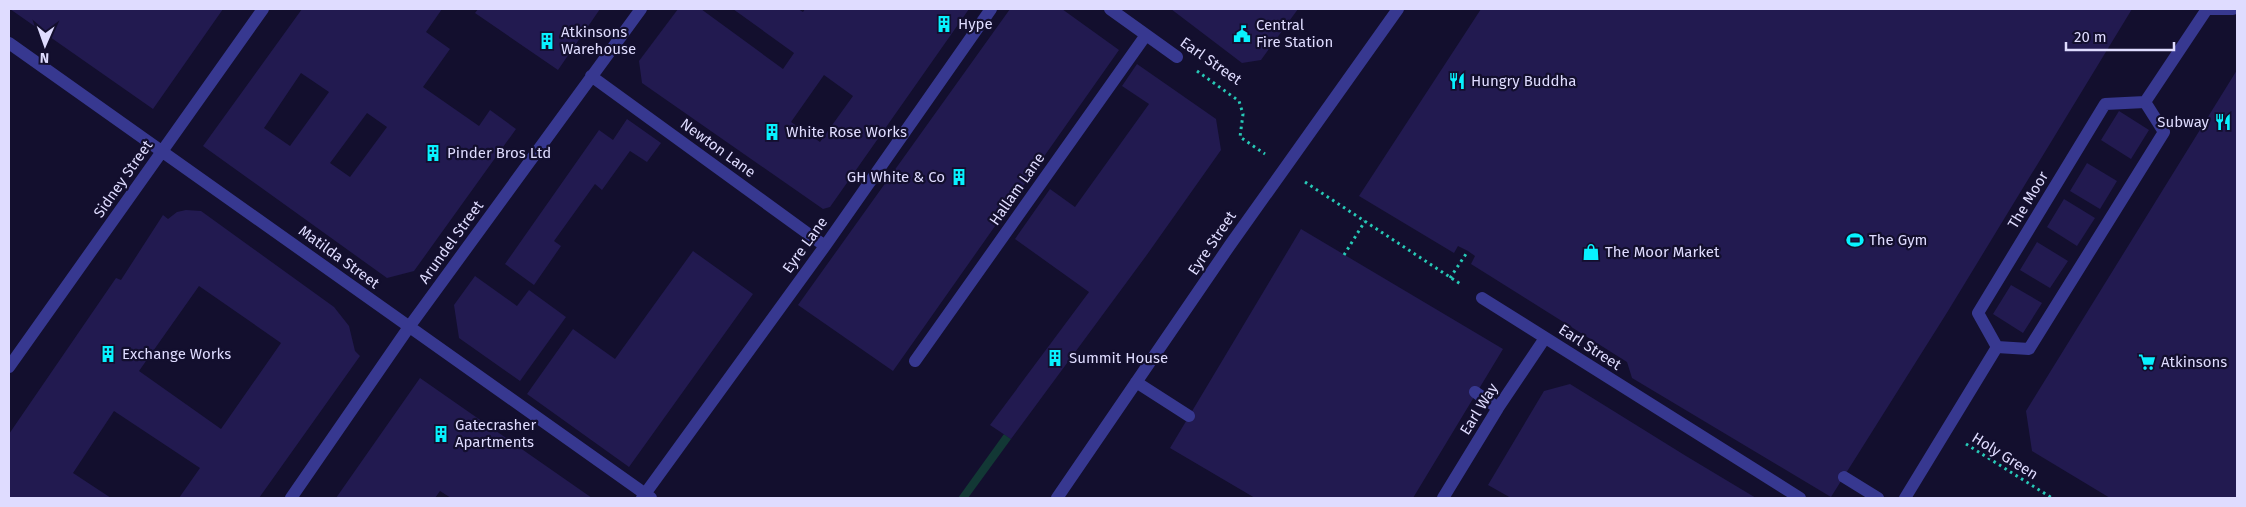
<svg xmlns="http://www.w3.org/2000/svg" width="2246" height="507" viewBox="0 0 2246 507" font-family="'Fira Sans',sans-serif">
<rect width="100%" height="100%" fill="#130f2e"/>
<path fill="#123835" d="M 1004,434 L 1011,439 L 968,498 L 958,498 Z"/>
<path fill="#221a50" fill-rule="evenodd" d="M 10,9 L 223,9 L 153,109 Z
M 302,9 L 442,9 L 426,32 L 450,49 L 423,87 L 479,126 L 490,110 L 516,129 L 414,271 L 387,278 L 203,146 ZM 301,73 L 329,92 L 290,146 L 264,128 ZM 367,113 L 387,127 L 350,177 L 330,163 Z
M 478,9 L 600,9 L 558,70 L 475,13 Z
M 678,9 L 701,9 L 783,69 L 794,53 L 733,9 L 798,9 L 803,12 L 805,9 L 969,9 L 830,207 L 823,209 L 642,83 L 639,61 ZM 824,75 L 853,96 L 820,142 L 791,122 Z
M 1010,9 L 1062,9 L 1119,50 L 893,371 L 798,305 Z
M 1171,9 L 1298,9 L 1261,60 L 1242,63 Z
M 1481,9 L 2132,9 L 1948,311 L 1831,497 L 1632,378 L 1627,362 L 1471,264 L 1475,256 L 1468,251 L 1458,246 L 1454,253 L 1359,196 Z
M 1137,64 L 1216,119 L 1221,150 L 1146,256 L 1011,439 L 990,425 L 1089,292 L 1015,239 L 1050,189 L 1075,207 L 1149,104 L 1122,86 Z
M 2237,70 L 2237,498 L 2110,498 L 2032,451 L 2026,411 Z
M 2119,111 L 2149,130 L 2131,159 L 2101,140 Z
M 627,119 L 661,143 L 647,162 L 630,151 L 602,190 L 595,184 L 554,241 L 561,246 L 534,285 L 505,264 L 599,130 L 613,140 Z
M 2087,163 L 2117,181 L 2100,209 L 2070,191 Z
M 2064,199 L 2095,218 L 2077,246 L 2047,227 Z
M 186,210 L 201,211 L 334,307 L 349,326 L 355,351 L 360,356 L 259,498 L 179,498 L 200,468 L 114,411 L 73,473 L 111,498 L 9,498 L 9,434 L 116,278 L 121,280 L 163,215 L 168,219 L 177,212 ZM 199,286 L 281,343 L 221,429 L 139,371 Z
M 1301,229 L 1503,349 L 1413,498 L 1255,498 L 1170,448 Z
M 2037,242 L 2068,261 L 2050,288 L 2020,270 Z
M 693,251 L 753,294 L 629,467 L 527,394 L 573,329 L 615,359 Z
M 475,276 L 517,306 L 529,290 L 566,317 L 520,381 L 459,338 L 454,305 Z
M 2011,285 L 2042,303 L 2023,333 L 1993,314 Z
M 420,378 L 592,498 L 451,498 L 440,491 L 435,498 L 336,498 Z
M 1570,384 L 1686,456 L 1756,498 L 1511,498 L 1488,485 L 1544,391 Z"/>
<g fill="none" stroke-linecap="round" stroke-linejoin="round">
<path stroke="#27c9b7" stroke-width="3" stroke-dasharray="2.5 4" stroke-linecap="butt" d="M 1197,71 L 1239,101 L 1243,114 L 1240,137 L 1265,154
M 1305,182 L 1462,285
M 1344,255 L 1365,221
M 1450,278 L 1468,251
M 1966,444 L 2052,498"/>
<path stroke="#373890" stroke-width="12" d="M 1110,9 L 1177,57
M 9,43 L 651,498
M 591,76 L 825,246
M 1482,298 L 1800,498
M 1997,347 L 1978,313 L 2105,104 L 2145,102
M 915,361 L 1146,35
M 9,367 L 263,9
M 1136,382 L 1189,416
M 1475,392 L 1498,408
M 1844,477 L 1878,498
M 291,498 L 409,327 L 641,9
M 642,498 L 825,246 L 991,9
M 1057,498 L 1230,245 L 1398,9
M 1443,498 L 1498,408 L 1545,338
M 1905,498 L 1997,347 L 2029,349 L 2164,132 L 2145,102 L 2207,9 L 2233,9"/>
</g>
<defs>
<g id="building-bare" transform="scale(1.35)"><path d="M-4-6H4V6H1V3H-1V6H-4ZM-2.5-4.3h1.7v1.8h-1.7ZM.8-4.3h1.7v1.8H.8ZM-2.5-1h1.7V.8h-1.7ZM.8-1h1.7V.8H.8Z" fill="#08f2ff" stroke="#130f2e" stroke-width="2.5" paint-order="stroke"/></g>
<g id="civic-bare" transform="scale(1.35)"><path d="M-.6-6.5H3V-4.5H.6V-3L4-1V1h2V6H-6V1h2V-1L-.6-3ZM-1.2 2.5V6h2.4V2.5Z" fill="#08f2ff" stroke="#130f2e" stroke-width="2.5" paint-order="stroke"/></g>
<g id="restaurant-bare" transform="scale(1.35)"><path d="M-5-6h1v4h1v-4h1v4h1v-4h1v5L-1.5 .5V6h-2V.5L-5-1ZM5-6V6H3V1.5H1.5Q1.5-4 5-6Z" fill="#08f2ff" stroke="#130f2e" stroke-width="2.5" paint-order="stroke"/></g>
<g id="stadium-bare" transform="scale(1.35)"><path d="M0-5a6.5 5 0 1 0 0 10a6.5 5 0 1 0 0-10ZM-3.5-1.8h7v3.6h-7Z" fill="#08f2ff" stroke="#130f2e" stroke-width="2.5" paint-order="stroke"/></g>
<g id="shop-bare" transform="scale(1.35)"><path d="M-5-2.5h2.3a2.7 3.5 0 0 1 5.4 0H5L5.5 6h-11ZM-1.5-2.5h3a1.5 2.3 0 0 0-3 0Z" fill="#08f2ff" stroke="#130f2e" stroke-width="2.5" paint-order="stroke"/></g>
<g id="supermarket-bare" transform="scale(1.35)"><path d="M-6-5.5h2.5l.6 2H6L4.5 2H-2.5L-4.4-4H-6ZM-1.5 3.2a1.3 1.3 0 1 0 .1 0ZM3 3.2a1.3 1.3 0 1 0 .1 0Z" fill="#08f2ff" stroke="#130f2e" stroke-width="2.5" paint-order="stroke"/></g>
</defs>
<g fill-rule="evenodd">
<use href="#building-bare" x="944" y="24"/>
<use href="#civic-bare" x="1242" y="34"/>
<use href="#building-bare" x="547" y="41"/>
<use href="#restaurant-bare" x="1457" y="81"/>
<use href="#restaurant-bare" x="2223" y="122"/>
<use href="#building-bare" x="772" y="132"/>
<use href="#building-bare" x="433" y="153"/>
<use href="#building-bare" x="959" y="177"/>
<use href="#stadium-bare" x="1855" y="240"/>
<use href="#shop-bare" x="1591" y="252"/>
<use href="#building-bare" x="108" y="354"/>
<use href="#building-bare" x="1055" y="358"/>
<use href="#supermarket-bare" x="2147" y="362"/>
<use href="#building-bare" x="441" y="434"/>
</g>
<g text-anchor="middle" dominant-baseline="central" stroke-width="4.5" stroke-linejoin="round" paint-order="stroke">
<g font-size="15" fill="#dfdcff" stroke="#130f2e" text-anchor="start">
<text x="958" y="24">Hype</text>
<text x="1256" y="25">Central<tspan x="1256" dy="17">Fire Station</tspan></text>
<text x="561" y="32">Atkinsons<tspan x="561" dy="17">Warehouse</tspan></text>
<text x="1471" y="81">Hungry Buddha</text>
<text x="2209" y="122" text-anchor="end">Subway</text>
<text x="786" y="132">White Rose Works</text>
<text x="447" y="153">Pinder Bros Ltd</text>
<text x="945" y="177" text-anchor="end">GH White &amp; Co</text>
<text x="1869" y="240">The Gym</text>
<text x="1605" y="252">The Moor Market</text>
<text x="122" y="354">Exchange Works</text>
<text x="1069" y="358">Summit House</text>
<text x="2161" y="362">Atkinsons</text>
<text x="455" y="425">Gatecrasher<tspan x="455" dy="17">Apartments</tspan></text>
</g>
<g font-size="15" fill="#dfdcff" stroke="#130f2e">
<text transform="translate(1211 61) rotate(35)">Earl Street</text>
<text transform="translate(718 148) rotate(36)">Newton Lane</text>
<text transform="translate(123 179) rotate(-55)">Sidney Street</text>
<text transform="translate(1017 189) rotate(-55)">Hallam Lane</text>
<text transform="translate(2028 200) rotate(-59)">The Moor</text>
<text transform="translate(451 242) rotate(-54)">Arundel Street</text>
<text transform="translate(1212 243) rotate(-56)">Eyre Street</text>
<text transform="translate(805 245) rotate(-54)">Eyre Lane</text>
<text transform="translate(339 257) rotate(36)">Matilda Street</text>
<text transform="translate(1590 347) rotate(33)">Earl Street</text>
<text transform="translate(1479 409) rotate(-58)">Earl Way</text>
<text transform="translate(2005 456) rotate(32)">Holy Green</text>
</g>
</g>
<rect width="2246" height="507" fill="none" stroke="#dfdcff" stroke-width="20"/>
<g transform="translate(45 45) rotate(182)" stroke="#130f2e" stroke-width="4" paint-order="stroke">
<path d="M0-4L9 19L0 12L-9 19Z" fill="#dfdcff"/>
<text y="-8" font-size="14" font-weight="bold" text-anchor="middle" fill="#dfdcff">N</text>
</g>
<path d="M2066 42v8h108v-8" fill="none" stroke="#dfdcff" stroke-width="2.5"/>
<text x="2074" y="42" font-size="15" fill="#dfdcff" stroke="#130f2e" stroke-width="4" paint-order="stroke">20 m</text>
</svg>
